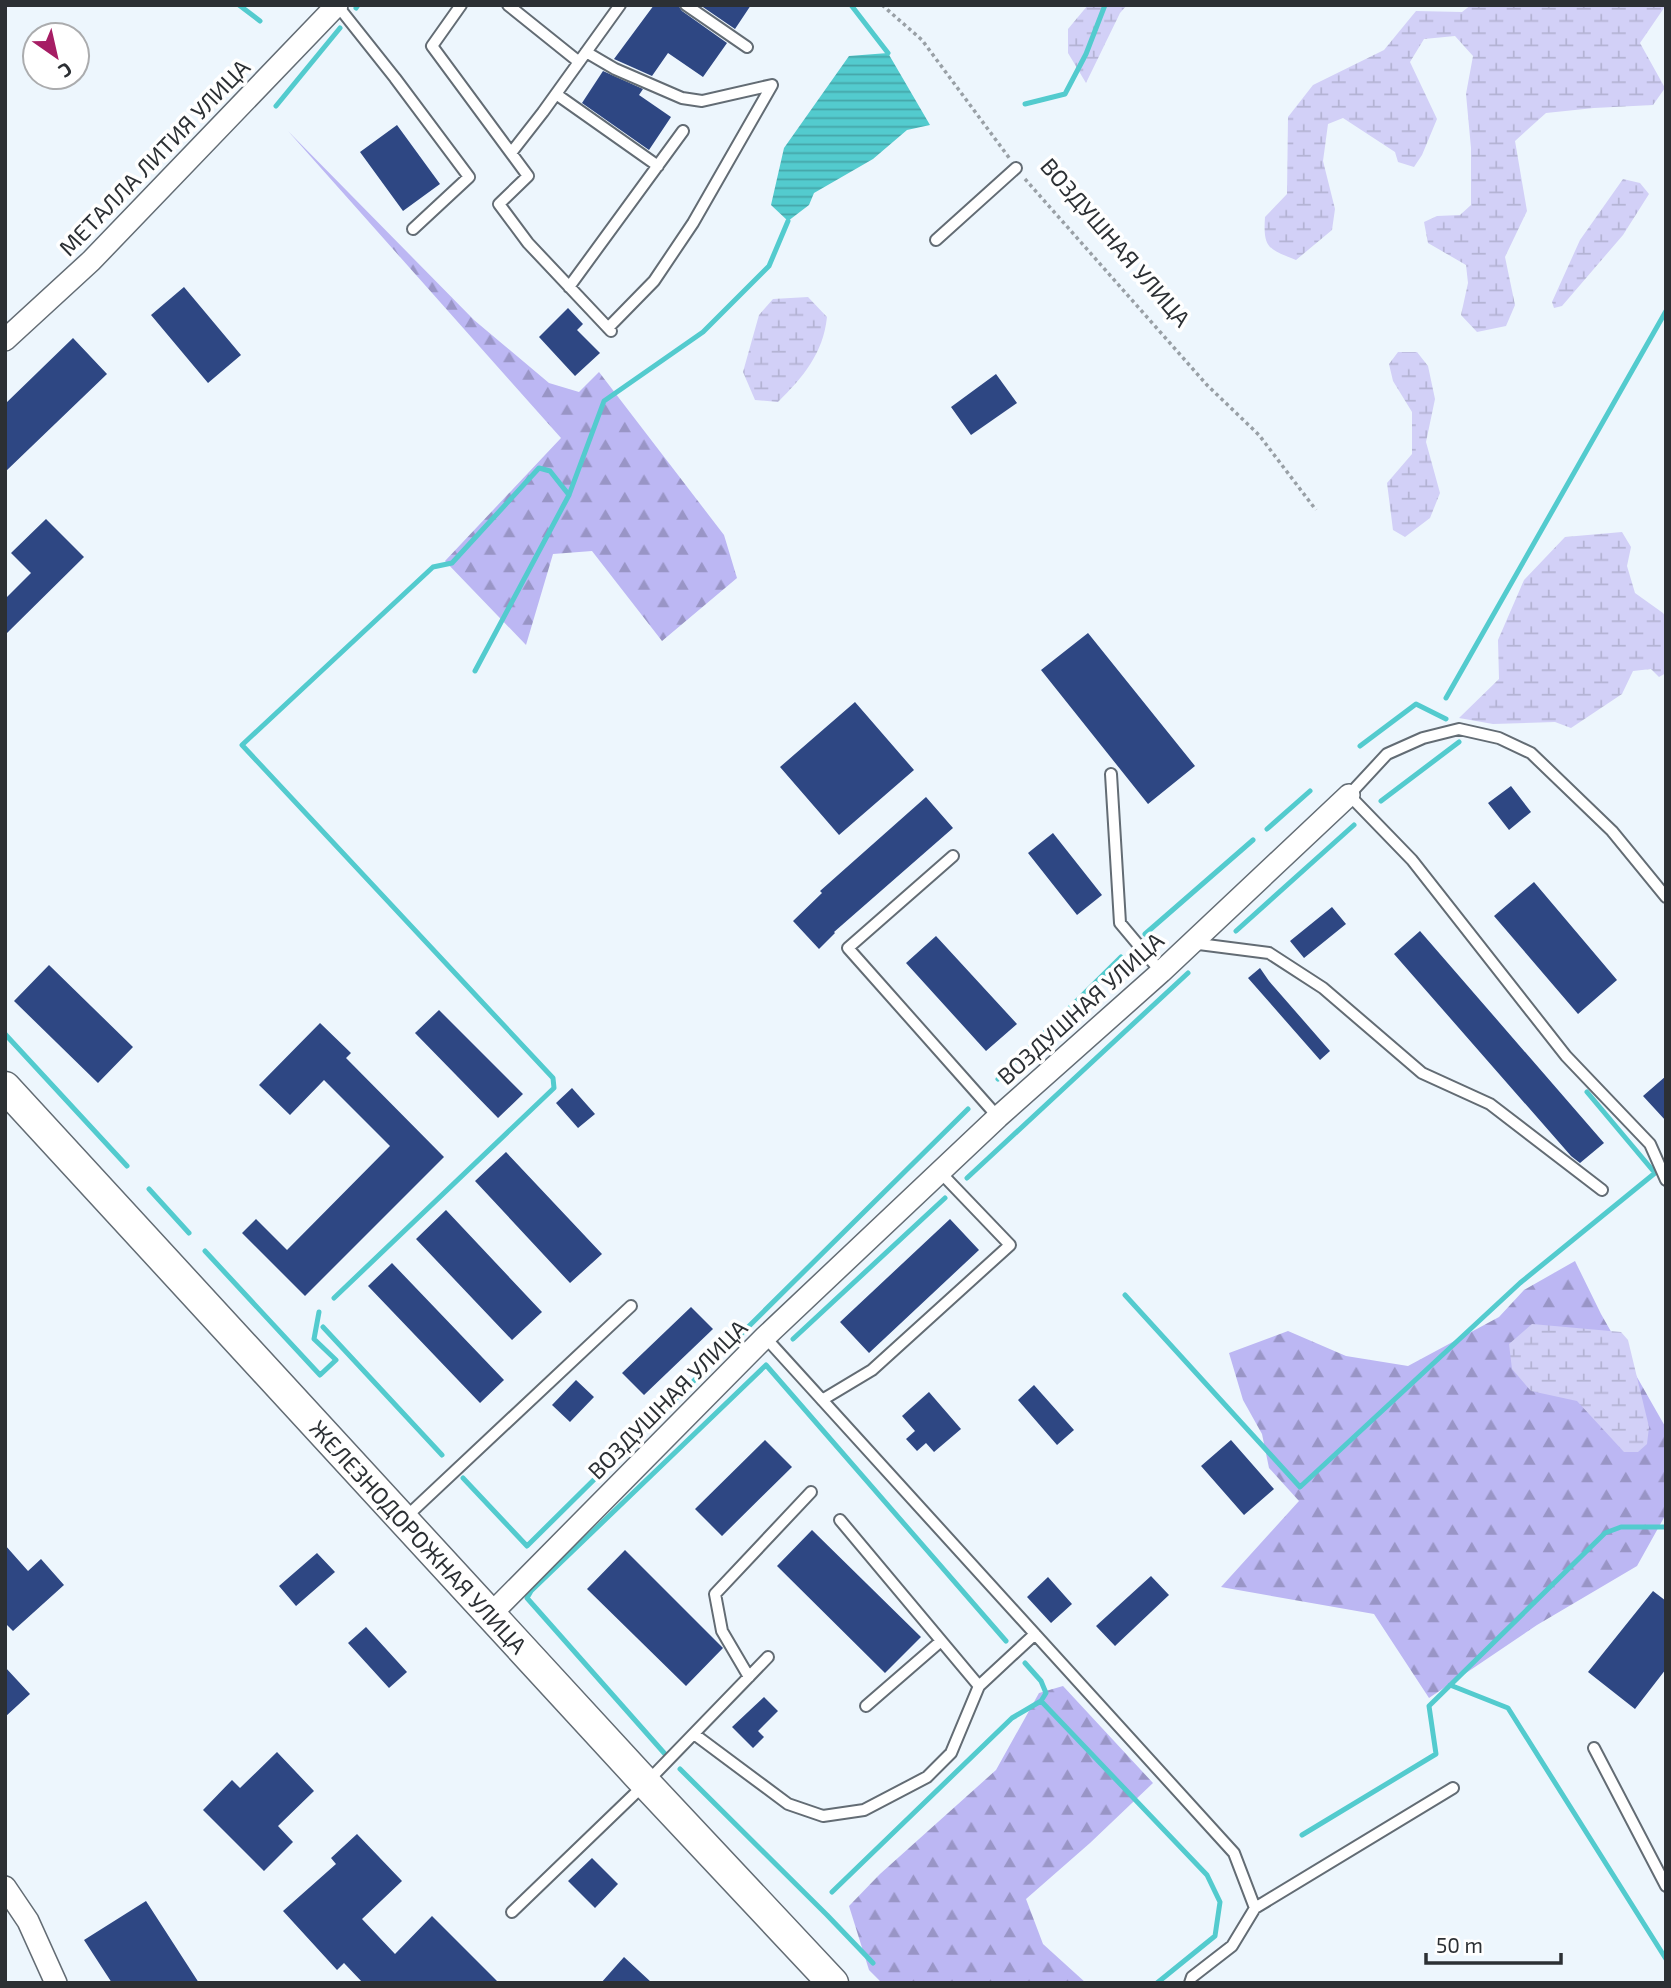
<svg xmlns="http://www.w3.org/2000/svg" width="1671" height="1988" viewBox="0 0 1671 1988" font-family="'Exo 2',sans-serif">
<defs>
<pattern id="forest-firs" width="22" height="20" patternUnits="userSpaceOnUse" patternTransform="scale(1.75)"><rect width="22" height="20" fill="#bcb7f3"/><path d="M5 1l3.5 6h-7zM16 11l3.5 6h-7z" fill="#9995c6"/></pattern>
<pattern id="wetland-marsh" width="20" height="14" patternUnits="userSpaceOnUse" patternTransform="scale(1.75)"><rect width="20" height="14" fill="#d2d0f7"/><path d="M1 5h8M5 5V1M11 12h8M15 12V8" fill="none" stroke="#b4b3d4"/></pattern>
<pattern id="water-rules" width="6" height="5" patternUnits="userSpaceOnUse" patternTransform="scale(1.75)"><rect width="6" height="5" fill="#53cbce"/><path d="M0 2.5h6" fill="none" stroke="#45a5a8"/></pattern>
</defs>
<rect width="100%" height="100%" fill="#edf6fd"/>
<path fill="url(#forest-firs)" d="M 288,131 L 474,320 L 549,383 L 579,392 L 599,372 L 724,535 L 737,578 L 662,641 L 592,551 L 553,554 L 526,645 L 445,561 L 561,438 Z
M 1575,1261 L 1601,1314 L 1666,1428 L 1666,1514 L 1637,1566 L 1537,1625 L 1429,1698 L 1374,1614 L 1221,1587 L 1299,1501 L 1269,1468 L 1262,1434 L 1243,1400 L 1229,1353 L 1288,1331 L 1346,1356 L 1408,1366 L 1499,1317 L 1524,1290 Z
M 1063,1686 L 1153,1783 L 1090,1843 L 1026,1899 L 1043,1944 L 1086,1983 L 882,1983 L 869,1970 L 849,1906 L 880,1874 L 996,1770 L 1039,1693 Z"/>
<path fill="url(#wetland-marsh)" d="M 1088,5 L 1127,5 L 1120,13 L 1086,83 L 1068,53 L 1068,29 Z
M 1471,5 L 1666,5 L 1640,43 L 1665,88 L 1653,105 L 1594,108 L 1546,113 L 1515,141 L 1527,211 L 1505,257 L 1515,305 L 1506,326 L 1477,332 L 1461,315 L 1468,283 L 1466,265 L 1428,243 L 1424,222 L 1437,216 L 1460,215 L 1471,205 L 1471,148 L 1466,94 L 1473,56 L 1455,36 L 1424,39 L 1410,62 L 1437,119 L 1422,155 L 1414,167 L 1398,162 L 1395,152 L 1343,118 L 1328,124 L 1323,161 L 1335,209 L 1332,230 L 1296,260 C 1268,249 1263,248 1265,217 L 1287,194 L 1288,117 L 1313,85 L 1384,50 L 1416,11 L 1462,12 Z
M 1623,179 L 1640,183 L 1649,194 L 1623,235 L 1562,306 L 1554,308 L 1552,302 L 1580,240 Z
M 808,297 L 827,317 C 823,354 803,377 778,402 L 755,400 L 743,372 L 759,315 L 773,299 Z
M 1398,352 L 1417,352 L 1428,366 L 1435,399 L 1426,442 L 1440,493 L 1430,518 L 1405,537 L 1393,530 L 1387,483 L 1412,454 L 1412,412 L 1393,381 L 1389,364 Z
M 1622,532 L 1631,547 L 1627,566 L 1635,593 L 1663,613 L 1666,618 L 1666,673 L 1659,677 L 1651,669 L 1633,671 L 1622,694 L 1571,728 L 1555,722 L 1493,724 L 1459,718 L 1499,679 L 1498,640 L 1524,580 L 1565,537 Z
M 1532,1324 L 1621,1332 L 1628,1340 L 1649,1427 L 1647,1444 L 1638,1452 L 1624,1452 L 1577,1401 L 1531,1391 L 1512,1369 L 1509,1344 Z"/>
<path fill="url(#water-rules)" d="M 888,53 L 930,125 L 907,130 L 873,159 L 814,193 L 809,205 L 788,221 L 771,205 L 784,148 L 849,56 Z"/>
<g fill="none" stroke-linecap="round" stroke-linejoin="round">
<path stroke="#53cbce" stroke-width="5" d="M 239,5 L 260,21
M 851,5 L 888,53
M 356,8 L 358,5
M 1025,104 L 1065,94 L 1086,54 L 1105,5
M 276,106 L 340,28
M 475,671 L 569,495 L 604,401 L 703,332 L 769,266 L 788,221
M 1446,698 L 1666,311
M 1360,746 L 1416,704 L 1446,719
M 1381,801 L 1459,742
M 1267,829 L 1310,791
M 1236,931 L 1354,825
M 1145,934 L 1253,840
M 5,1034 L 127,1166
M 998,1079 L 1121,957
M 967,1178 L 1188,973
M 149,1189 L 189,1233
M 205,1251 L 320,1375 L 336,1360 L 314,1339 L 319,1312
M 1125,1295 L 1300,1487 L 1520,1283 L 1655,1173 L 1587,1092
M 334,1298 L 554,1088 L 553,1078 L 242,745 L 433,567 L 452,563 L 539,468 L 550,471 L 569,495
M 323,1327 L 442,1455
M 793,1339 L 945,1198
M 463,1478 L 527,1546 L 968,1109
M 1450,1685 L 1508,1708 L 1666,1959
M 1041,1701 L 1207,1875 L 1220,1902 L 1215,1936 L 1157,1983
M 665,1754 L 527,1598 L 531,1591 L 766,1365 L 1006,1641
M 680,1769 L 827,1915 L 873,1963
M 1302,1835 L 1436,1754 L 1429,1706 L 1605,1533 L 1621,1527 L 1666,1527
M 832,1892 L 1012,1718 L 1041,1701 L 1046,1693 L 1041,1681 L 1025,1663"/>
</g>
<path fill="#2e4783" d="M 654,5 L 678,5 L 682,11 L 727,43 L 703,77 L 668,53 L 652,76 L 614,59 Z
M 700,5 L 751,5 L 735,29 Z
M 603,71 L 643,89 L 639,95 L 671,117 L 649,150 L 582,103 Z
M 397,125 L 440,184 L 403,211 L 360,152 Z
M 184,287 L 241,355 L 208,383 L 151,315 Z
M 568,308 L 583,324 L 577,330 L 600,353 L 575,376 L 539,337 Z
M 73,338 L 107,374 L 5,472 L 5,404 Z
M 996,374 L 1017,403 L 971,435 L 951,407 Z
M 46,519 L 84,557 L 5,635 L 5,599 L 31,573 L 11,553 Z
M 1088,633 L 1195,766 L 1148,804 L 1041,670 Z
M 855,702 L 914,770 L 839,835 L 780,767 Z
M 1511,786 L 1531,812 L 1509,830 L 1488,803 Z
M 926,797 L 953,828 L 834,932 L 835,933 L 819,949 L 793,921 L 822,893 L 820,891 Z
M 1053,833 L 1102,895 L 1077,915 L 1028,853 Z
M 1534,882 L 1617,980 L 1578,1014 L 1494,916 Z
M 1332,907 L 1346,924 L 1304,958 L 1290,941 Z
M 1420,931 L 1604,1143 L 1580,1163 L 1571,1156 L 1394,954 Z
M 936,936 L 1017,1024 L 986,1051 L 906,963 Z
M 49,965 L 133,1047 L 98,1083 L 14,1001 Z
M 1260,968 L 1269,981 L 1330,1051 L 1320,1060 L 1248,978 Z
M 439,1010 L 523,1094 L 498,1118 L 415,1033 Z
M 320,1023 L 351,1053 L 346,1058 L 444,1157 L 305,1296 L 242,1233 L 256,1219 L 287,1250 L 390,1146 L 324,1080 L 290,1115 L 259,1085 Z
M 1666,1076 L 1666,1121 L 1643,1096 Z
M 572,1088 L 595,1114 L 578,1128 L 556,1103 Z
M 506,1152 L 602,1254 L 570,1283 L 475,1181 Z
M 446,1210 L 542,1312 L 512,1340 L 416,1239 Z
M 950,1219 L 979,1250 L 869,1353 L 840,1322 Z
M 392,1263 L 504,1380 L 480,1403 L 368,1286 Z
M 691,1307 L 713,1329 L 644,1395 L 622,1373 Z
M 576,1380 L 594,1397 L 570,1422 L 552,1405 Z
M 1034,1385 L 1074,1430 L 1057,1445 L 1018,1400 Z
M 929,1392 L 961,1429 L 934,1452 L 926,1443 L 917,1451 L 906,1439 L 915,1431 L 902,1416 Z
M 765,1440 L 792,1467 L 722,1536 L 695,1509 Z
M 1231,1440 L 1274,1489 L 1244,1515 L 1201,1466 Z
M 812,1530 L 921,1637 L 885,1673 L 777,1566 Z
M 5,1545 L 28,1571 L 41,1559 L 64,1585 L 13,1631 L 5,1623 Z
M 625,1550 L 723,1648 L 686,1686 L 587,1589 Z
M 317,1553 L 335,1572 L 296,1606 L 279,1586 Z
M 1151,1576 L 1169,1595 L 1115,1646 L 1096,1626 Z
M 1048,1577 L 1072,1604 L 1051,1623 L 1027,1597 Z
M 1653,1591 L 1666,1601 L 1666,1669 L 1635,1709 L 1588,1672 Z
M 366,1627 L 407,1672 L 389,1688 L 348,1643 Z
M 5,1667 L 30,1694 L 5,1717 Z
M 764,1697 L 778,1711 L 758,1731 L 764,1737 L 753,1748 L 732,1727 Z
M 277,1752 L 314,1791 L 278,1826 L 293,1842 L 264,1871 L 203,1810 L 232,1780 L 240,1788 Z
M 357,1834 L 402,1881 L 362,1919 L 395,1954 L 432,1916 L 499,1983 L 363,1983 L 344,1963 L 337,1970 L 283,1911 L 336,1864 L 331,1858 Z
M 592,1858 L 618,1884 L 595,1908 L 568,1881 Z
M 146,1901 L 199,1983 L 112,1983 L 84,1940 Z
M 624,1957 L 652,1983 L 601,1983 Z"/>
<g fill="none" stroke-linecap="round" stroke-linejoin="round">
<g stroke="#636c74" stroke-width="14">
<path id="service" d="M 337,5 L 395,78 L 469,177 L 413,229
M 461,5 L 432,46 L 528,176 L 499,204 L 528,243 L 611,331
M 508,5 L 579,62
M 686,5 L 747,47
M 586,52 L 615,69 L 682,98 L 702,101 L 772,85 L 693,223 L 654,281 L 608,328
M 556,94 L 658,166
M 511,153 L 543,112 L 620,5
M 936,240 L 1016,168
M 569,287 L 683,131
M 1111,774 L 1120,923 L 1161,972
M 953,856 L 848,948 L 998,1117
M 1666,897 L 1612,831 L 1531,753 L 1499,738 L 1459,729 L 1423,738 L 1387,754 L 1349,795 L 1412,860 L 1566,1056 L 1650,1144 L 1666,1180
M 1191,943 L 1269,953 L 1323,988 L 1422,1073 L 1490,1104 L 1602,1190
M 765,1337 L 1234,1853 L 1255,1908 L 1453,1788
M 822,1400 L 872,1370 L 1010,1245 L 940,1172
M 406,1517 L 631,1306
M 840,1520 L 979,1686 L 1035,1634
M 749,1677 L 722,1631 L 715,1594 L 811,1492
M 866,1706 L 941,1641
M 694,1734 L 788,1804 L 823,1816 L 864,1810 L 927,1777 L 951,1753 L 979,1686
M 1594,1748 L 1666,1886
M 512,1912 L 646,1783 L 768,1657
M 1190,1983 L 1192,1977 L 1232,1946 L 1255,1908"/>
</g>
<g stroke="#636c74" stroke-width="24">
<path id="minor" d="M 5,340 L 91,261 L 337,5
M 491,1614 L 765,1337 L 998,1117 L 1161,972 L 1349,795
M 5,1887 L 28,1921 L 56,1983"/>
</g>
<g stroke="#636c74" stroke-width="33">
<g id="secondary">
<path id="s1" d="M 5,1087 L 637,1774 L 833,1983"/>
</g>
</g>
<path stroke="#99a0a6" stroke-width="3.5" stroke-dasharray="3.5 3.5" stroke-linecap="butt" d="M 882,5 L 922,40 L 1010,159
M 1025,179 L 1207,385 L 1259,435 L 1316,510"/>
<use href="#service" stroke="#fff" stroke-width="10"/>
<use href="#minor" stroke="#fff" stroke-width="21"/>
<use href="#secondary" stroke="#fff" stroke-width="30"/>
</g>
<g text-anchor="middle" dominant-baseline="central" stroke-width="7" stroke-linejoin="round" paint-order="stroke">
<g font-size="23" fill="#2c3034" stroke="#fff">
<text transform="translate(154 157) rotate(-46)">МЕТАЛЛА ЛИТИЯ УЛИЦА</text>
<text transform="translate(1116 242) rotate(49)">ВОЗДУШНАЯ УЛИЦА</text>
<text transform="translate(1080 1008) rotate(-42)">ВОЗДУШНАЯ УЛИЦА</text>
<text transform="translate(667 1399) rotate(-45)">ВОЗДУШНАЯ УЛИЦА</text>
<text stroke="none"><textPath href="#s1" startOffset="611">ЖЕЛЕЗНОДОРОЖНАЯ УЛИЦА</textPath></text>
</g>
</g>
<rect width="1671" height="1988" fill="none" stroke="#2c3034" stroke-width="14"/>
<g transform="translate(56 56) rotate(146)"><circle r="33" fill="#ffffff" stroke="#abacae" stroke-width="2"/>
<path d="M0-5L12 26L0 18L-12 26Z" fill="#a61d64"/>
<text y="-10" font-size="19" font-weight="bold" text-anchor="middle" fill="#2c3034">С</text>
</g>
<path d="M1426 1953v10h135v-10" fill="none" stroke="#2c3034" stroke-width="3.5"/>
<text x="1436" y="1953" font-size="21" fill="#2c3034" stroke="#ffffff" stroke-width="5" paint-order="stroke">50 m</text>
</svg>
